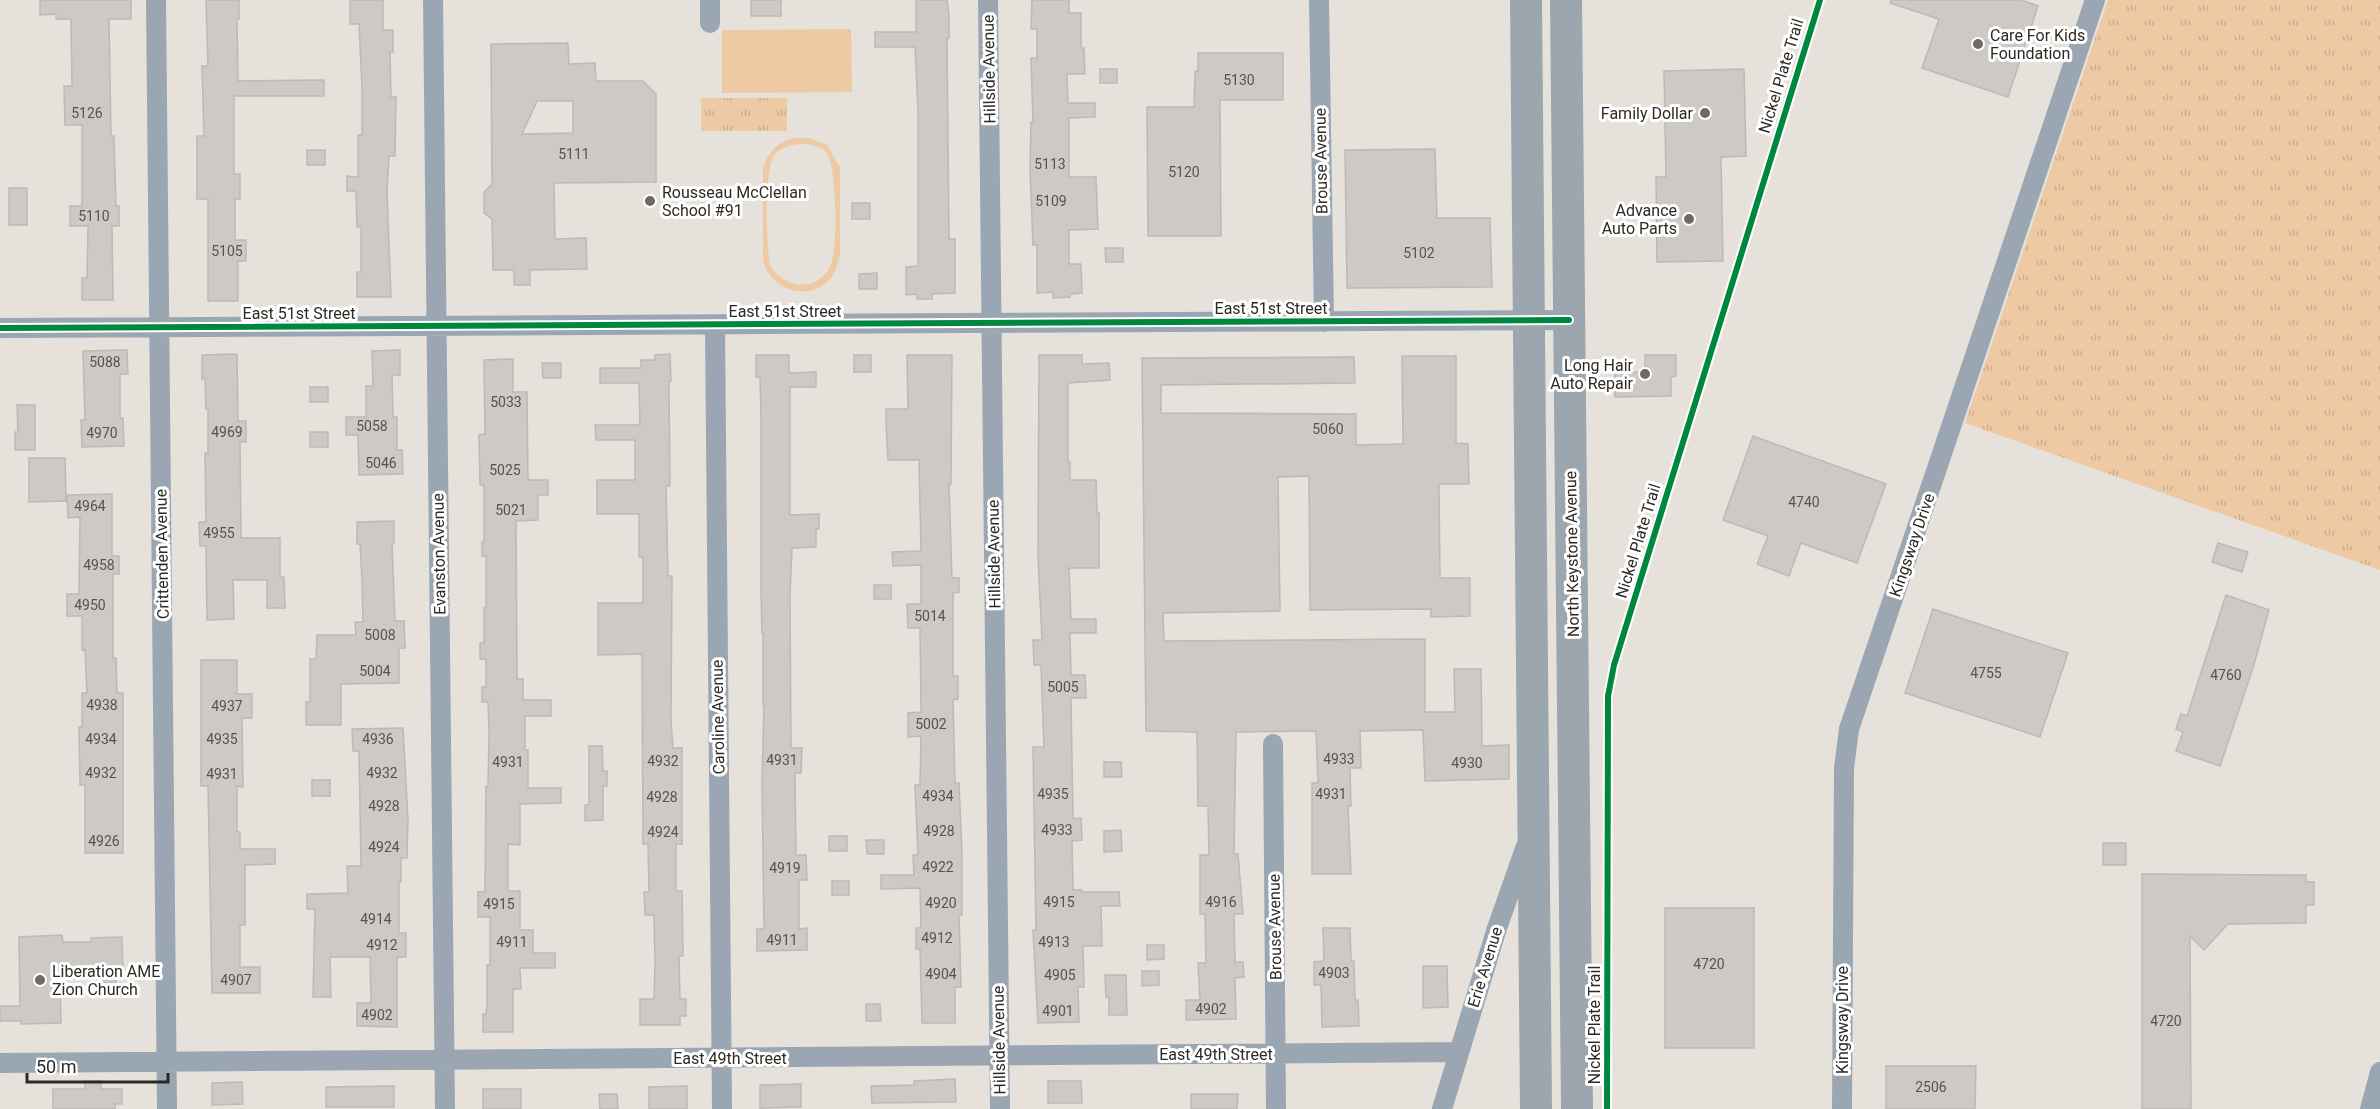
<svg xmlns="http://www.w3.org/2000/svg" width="2380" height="1109" viewBox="0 0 2380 1109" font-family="Roboto,sans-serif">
<defs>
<pattern id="grass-tufts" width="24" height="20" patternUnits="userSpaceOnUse" patternTransform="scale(1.5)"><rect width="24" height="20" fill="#eecaa4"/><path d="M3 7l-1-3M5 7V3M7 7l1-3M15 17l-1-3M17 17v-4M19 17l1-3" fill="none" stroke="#ccae8d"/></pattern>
</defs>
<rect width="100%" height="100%" fill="#e6e1db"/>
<path fill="url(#grass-tufts)" d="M 2108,0 L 2380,0 L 2380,570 L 1965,423 Z
M 701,98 L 787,98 L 787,131 L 701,131 Z"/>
<path fill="#eecaa4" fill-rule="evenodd" d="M 851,29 L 852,92 L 722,93 L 722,30 Z
M 793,138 L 809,138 L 827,145 L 840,167 L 840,255 C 838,263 836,272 831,278 C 810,303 770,291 763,260 L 763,168 C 769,152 776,143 793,138 ZM 801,144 C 809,144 821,146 827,153 C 837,167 838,252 830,267 C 817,293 782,288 770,265 C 766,246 764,168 775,154 C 782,147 792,145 801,144 Z"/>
<path fill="#cdc9c5" stroke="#bdb9b4" stroke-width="1.5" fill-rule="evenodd" d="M 40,0 L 131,0 L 131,19 L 109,19 L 111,136 L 114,136 L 116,206 L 119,206 L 119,226 L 112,226 L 113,300 L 82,300 L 82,278 L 87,278 L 88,226 L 70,226 L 70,206 L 82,206 L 82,125 L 65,125 L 64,86 L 72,86 L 71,19 L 56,19 L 56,14 L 40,15 Z
M 206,0 L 239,0 L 239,19 L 237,19 L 238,81 L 324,80 L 324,96 L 234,96 L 234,174 L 240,174 L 240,199 L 235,199 L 235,240 L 246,240 L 246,261 L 238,261 L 238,301 L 208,301 L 208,199 L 197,199 L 197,136 L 204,136 L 202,66 L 208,66 Z
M 350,0 L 383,0 L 383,30 L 393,30 L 393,52 L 390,52 L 391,97 L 396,97 L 395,156 L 389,156 L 387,192 L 391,297 L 357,297 L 357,272 L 361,272 L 361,227 L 357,227 L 356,191 L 347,191 L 347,176 L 358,177 L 358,135 L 362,135 L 362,88 L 359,24 L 350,24 Z
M 751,0 L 781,0 L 781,16 L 751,16 Z
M 916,0 L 947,0 L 949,14 L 949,38 L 947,38 L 949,239 L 955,239 L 955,293 L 932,294 L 932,299 L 917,299 L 917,294 L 906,295 L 906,267 L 918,266 L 918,110 L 915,47 L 875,47 L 875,32 L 916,32 Z
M 1032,0 L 1069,0 L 1069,13 L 1081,13 L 1081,48 L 1084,48 L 1085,74 L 1067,74 L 1068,103 L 1095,103 L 1095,117 L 1069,118 L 1069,177 L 1096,177 L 1098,229 L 1069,230 L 1069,264 L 1081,264 L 1082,293 L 1070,294 L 1070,297 L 1053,298 L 1053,292 L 1037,293 L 1037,245 L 1033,245 L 1030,171 L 1031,122 L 1033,122 L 1031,58 L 1037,58 L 1037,29 L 1031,29 Z
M 1891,0 L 2021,0 L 2038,6 L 2008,97 L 1922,68 L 1939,19 L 1890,3 Z
M 568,43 L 569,64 L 595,63 L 596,81 L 643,81 L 656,94 L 656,182 L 554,183 L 555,239 L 586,238 L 587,269 L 530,270 L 530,285 L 514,285 L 514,270 L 493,270 L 492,219 L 484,213 L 484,192 L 492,184 L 491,44 ZM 537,101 L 573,101 L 573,133 L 522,134 Z
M 1198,53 L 1283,53 L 1283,100 L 1220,100 L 1221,236 L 1148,236 L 1147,107 L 1194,107 L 1195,71 L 1198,71 Z
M 1100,69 L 1117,69 L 1117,83 L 1100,83 Z
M 1744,69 L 1746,156 L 1721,157 L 1723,261 L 1657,262 L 1656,177 L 1666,177 L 1664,71 Z
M 1435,149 L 1437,218 L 1490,218 L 1492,287 L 1347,288 L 1345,150 Z
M 307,150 L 325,150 L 325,165 L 307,165 Z
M 9,188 L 27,188 L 27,225 L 9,225 Z
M 852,203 L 870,203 L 870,219 L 852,219 Z
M 1105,248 L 1123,248 L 1123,262 L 1106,262 Z
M 877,273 L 877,289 L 859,289 L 859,274 Z
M 127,350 L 128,374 L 120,374 L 120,418 L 123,418 L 124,446 L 82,447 L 81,420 L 85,420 L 83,351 Z
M 400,350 L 400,375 L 392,375 L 393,417 L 397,417 L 397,450 L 402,450 L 403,474 L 359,475 L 358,435 L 346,435 L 346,417 L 366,417 L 366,386 L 373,386 L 372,351 Z
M 237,354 L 238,421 L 246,421 L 246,442 L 240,442 L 241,538 L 280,538 L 280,577 L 284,577 L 285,608 L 267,608 L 267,580 L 233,580 L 234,619 L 207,620 L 206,546 L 200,546 L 199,522 L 206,522 L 205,453 L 208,453 L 208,409 L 206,409 L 205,379 L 202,379 L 202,355 Z
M 670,354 L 671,381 L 669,381 L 670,486 L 666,486 L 668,576 L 672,576 L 671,720 L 673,748 L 682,748 L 682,844 L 676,844 L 676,891 L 682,891 L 683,956 L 679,956 L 680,999 L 686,999 L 686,1016 L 680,1016 L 680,1025 L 640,1025 L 640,999 L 654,999 L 655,963 L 654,915 L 645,915 L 644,892 L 649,892 L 648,844 L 643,844 L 642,654 L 598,655 L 598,603 L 643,603 L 643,557 L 639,557 L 639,514 L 597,514 L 597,480 L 635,480 L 635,440 L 596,440 L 595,425 L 640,425 L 639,383 L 600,383 L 600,368 L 641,368 L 641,360 L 655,360 L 655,355 Z
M 756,355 L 789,355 L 789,373 L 816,372 L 816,387 L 790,387 L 790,515 L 819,514 L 819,529 L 816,529 L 816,547 L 792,548 L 790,595 L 791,748 L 802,748 L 801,773 L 795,773 L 796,855 L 806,855 L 807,880 L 799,880 L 799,929 L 807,928 L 807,950 L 757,951 L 757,929 L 764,929 L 762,784 L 764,705 L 763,705 L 763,633 L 762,633 L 761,594 L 761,418 L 760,377 L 756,377 Z
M 854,355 L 871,355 L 871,372 L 854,372 Z
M 907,355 L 952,355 L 951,484 L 949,484 L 952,578 L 959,578 L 959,592 L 953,593 L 953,676 L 958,676 L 958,699 L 953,700 L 955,784 L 959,783 L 962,855 L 962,915 L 959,915 L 961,987 L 955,987 L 955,1023 L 922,1023 L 920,949 L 916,949 L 916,928 L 921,928 L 920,888 L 881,889 L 881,875 L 914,875 L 913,855 L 918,855 L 915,785 L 920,785 L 921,736 L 908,737 L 908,713 L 921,712 L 920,628 L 908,628 L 907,604 L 921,604 L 921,565 L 893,566 L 892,552 L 921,551 L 919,460 L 888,460 L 886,423 L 886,409 L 908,409 Z
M 1039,355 L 1082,355 L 1082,364 L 1109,363 L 1110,380 L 1068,383 L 1068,462 L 1070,462 L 1070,480 L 1096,480 L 1097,513 L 1099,513 L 1099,568 L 1069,568 L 1071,619 L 1096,619 L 1096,633 L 1070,633 L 1071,675 L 1085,675 L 1086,698 L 1071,698 L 1073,819 L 1081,818 L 1082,840 L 1072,841 L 1073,890 L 1082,890 L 1082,892 L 1119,892 L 1120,906 L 1101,906 L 1102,946 L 1083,946 L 1084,987 L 1078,987 L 1079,1022 L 1038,1023 L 1033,930 L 1036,930 L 1033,747 L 1044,747 L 1041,665 L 1034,665 L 1033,640 L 1042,640 L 1038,557 Z
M 1645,355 L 1676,355 L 1676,376 L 1671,377 L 1671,396 L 1615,397 L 1615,373 L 1645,372 Z
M 1402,356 L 1456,356 L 1456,443 L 1468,444 L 1469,484 L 1439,484 L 1440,578 L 1470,578 L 1470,616 L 1431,617 L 1431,609 L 1310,610 L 1309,476 L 1278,477 L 1280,611 L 1163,613 L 1164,641 L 1425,639 L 1425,712 L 1455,712 L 1454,669 L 1481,669 L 1482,746 L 1509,745 L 1509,779 L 1425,781 L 1423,730 L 1360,731 L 1361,768 L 1350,768 L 1351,806 L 1348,806 L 1351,874 L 1312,874 L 1312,783 L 1318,783 L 1316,731 L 1236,732 L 1234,854 L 1238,854 L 1243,914 L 1234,914 L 1235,962 L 1243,962 L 1244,977 L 1235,978 L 1236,1019 L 1186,1020 L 1186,1000 L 1200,1000 L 1198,963 L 1206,963 L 1205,914 L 1200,914 L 1200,855 L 1209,855 L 1208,806 L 1198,806 L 1197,732 L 1146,731 L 1142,358 L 1354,357 L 1355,383 L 1161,385 L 1161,413 L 1356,414 L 1356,445 L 1403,444 Z
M 513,359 L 513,392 L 527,392 L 528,480 L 548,480 L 548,495 L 538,495 L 538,520 L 516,521 L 517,679 L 523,679 L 523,700 L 551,700 L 551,716 L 525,716 L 525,750 L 528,750 L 528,788 L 561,788 L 561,803 L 520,804 L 520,845 L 508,844 L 508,891 L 520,891 L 520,930 L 533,930 L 533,953 L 555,953 L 555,968 L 520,968 L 521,989 L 513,989 L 513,1032 L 483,1032 L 483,1014 L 486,1014 L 487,1004 L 487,965 L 490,965 L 490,917 L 478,917 L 478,892 L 485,892 L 486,786 L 488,786 L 489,735 L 488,702 L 482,702 L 482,687 L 486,687 L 486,659 L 480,659 L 480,643 L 484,643 L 484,608 L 486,608 L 486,556 L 482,556 L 482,542 L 484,542 L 484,485 L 480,485 L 479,435 L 485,434 L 484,360 Z
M 542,363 L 561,363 L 561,378 L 543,378 Z
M 310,387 L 328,387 L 328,402 L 310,402 Z
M 17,405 L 35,405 L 35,450 L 15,450 L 15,432 L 18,432 Z
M 310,432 L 328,432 L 328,447 L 310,447 Z
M 1753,436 L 1886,484 L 1857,563 L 1801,543 L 1789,576 L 1757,564 L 1768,536 L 1723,520 Z
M 29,458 L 65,458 L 66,501 L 29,502 Z
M 112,494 L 112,556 L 119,556 L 119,574 L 113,574 L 113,658 L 116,658 L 117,693 L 123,693 L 123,853 L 85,853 L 85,785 L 80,785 L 79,727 L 82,727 L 82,693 L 87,693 L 85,649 L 82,650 L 82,616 L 67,616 L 67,594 L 79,594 L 80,517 L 68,518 L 67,495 Z
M 394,521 L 394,543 L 392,544 L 395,621 L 404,621 L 405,648 L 399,648 L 399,683 L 341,684 L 341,725 L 306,725 L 306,702 L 310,702 L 310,659 L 316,659 L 317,635 L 356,635 L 355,622 L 363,622 L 362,579 L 360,544 L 357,544 L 357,522 Z
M 2218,543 L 2248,552 L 2242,572 L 2212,562 Z
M 874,585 L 891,585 L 891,599 L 874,599 Z
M 2226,595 L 2269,610 L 2253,668 L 2220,766 L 2176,751 L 2183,732 L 2176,729 L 2181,714 L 2187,716 Z
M 1933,609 L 2068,653 L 2040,737 L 1905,693 Z
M 201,660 L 237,660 L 237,694 L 252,694 L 252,718 L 242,718 L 243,787 L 237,786 L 237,832 L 240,832 L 240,849 L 275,849 L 275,864 L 245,865 L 245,925 L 240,925 L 240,967 L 260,967 L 260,993 L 212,993 L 208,786 L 201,786 Z
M 403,728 L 408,819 L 407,858 L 401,858 L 401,882 L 399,882 L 399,933 L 406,933 L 406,957 L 397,957 L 397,1027 L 357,1026 L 357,1003 L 371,1003 L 370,957 L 330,957 L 331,997 L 313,997 L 315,909 L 307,909 L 307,894 L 348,893 L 347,866 L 361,866 L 359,751 L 353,751 L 352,729 Z
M 589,746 L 602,746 L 603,771 L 607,771 L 607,786 L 603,786 L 603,820 L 585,821 L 585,805 L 589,805 Z
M 1104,762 L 1121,762 L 1122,777 L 1104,777 Z
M 312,780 L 330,780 L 330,796 L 312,796 Z
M 1121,830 L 1122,851 L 1104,852 L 1104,831 Z
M 829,836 L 847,836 L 847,851 L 829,851 Z
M 866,840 L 884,840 L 884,854 L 867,854 Z
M 2103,843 L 2126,843 L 2126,865 L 2103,865 Z
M 2142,874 L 2306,875 L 2306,882 L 2314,882 L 2314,905 L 2306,905 L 2306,923 L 2228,924 L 2204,950 L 2190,936 L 2191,1109 L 2142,1109 Z
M 832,881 L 849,881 L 849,895 L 832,895 Z
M 1665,908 L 1754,908 L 1754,1048 L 1665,1048 Z
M 1323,928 L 1350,928 L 1351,961 L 1354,961 L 1355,1000 L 1358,1000 L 1359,1026 L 1322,1027 L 1321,985 L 1314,985 L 1314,962 L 1324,961 Z
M 62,935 L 63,942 L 91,942 L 91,938 L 122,937 L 123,972 L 116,972 L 116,983 L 91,983 L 91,977 L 60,978 L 61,1023 L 21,1024 L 21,1021 L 0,1021 L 0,1006 L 20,1006 L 19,937 Z
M 1147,945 L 1164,945 L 1164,959 L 1147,960 Z
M 1423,966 L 1447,966 L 1448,1007 L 1423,1008 Z
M 1142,971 L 1159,971 L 1159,985 L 1142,986 Z
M 1105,975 L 1126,975 L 1127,1015 L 1109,1015 L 1109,997 L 1106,997 Z
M 866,1004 L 880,1004 L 881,1021 L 866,1021 Z
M 1886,1066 L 1976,1066 L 1975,1109 L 1886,1109 Z
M 955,1079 L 956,1102 L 872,1103 L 871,1086 L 914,1085 L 914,1081 Z
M 85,1081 L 101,1081 L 101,1089 L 122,1089 L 122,1104 L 115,1104 L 115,1109 L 53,1109 L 53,1089 L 85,1089 Z
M 1048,1081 L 1081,1081 L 1082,1103 L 1048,1103 Z
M 242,1082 L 243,1104 L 212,1105 L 212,1083 Z
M 801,1084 L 801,1107 L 760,1108 L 760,1085 Z
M 394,1086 L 394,1107 L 326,1107 L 326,1087 Z
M 687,1086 L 687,1109 L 649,1109 L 649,1087 Z
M 483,1089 L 521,1089 L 521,1109 L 483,1109 Z
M 599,1094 L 617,1094 L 618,1109 L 600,1109 Z
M 1191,1094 L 1238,1094 L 1237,1109 L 1191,1109 Z"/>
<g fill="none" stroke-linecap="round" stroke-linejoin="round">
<path stroke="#9aa7b3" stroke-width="20" d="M 156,0 L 167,1109
M 433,0 L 445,1109
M 710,0 L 710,23
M 988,0 L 1000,1109
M 1319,0 L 1324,322
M 715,325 L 722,1109
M 0,328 L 1569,320
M 1273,744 L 1276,1109
M 0,1063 L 1459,1052
M 1442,1109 L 1497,928 L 1526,846
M 1842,1109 L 1844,768 L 1849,729 L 2095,0
M 2370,1109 L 2380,1072"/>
<path stroke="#9ca6af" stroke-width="32" d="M 1526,0 L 1536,1109
M 1566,0 L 1577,1109"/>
<g stroke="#fff" stroke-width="10">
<path id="cycleway" d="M 0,328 L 1569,320
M 1607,1109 L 1608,696 L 1614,665 L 1820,0"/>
</g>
<use href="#cycleway" stroke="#00873e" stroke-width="6"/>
</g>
<g fill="#6e6965" stroke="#fff" stroke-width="2">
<circle cx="1978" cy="44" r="6"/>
<circle cx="1705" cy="113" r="6"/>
<circle cx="650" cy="201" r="6"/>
<circle cx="1689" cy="219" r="6"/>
<circle cx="1645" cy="374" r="6"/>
<circle cx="40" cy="980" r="6"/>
</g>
<g text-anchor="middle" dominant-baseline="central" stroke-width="6" stroke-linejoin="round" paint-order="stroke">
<g font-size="14" fill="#57534f">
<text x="1239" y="80">5130</text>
<text x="87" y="113">5126</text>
<text x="574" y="154">5111</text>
<text x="1050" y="164">5113</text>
<text x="1184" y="172">5120</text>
<text x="1051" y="201">5109</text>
<text x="94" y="216">5110</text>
<text x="227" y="251">5105</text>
<text x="1419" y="253">5102</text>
<text x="105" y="362">5088</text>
<text x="506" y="402">5033</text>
<text x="372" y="426">5058</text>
<text x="1328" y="429">5060</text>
<text x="227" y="432">4969</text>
<text x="102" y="433">4970</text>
<text x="381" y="463">5046</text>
<text x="505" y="470">5025</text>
<text x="1804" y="502">4740</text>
<text x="90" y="506">4964</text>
<text x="511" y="510">5021</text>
<text x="219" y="533">4955</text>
<text x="99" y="565">4958</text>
<text x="90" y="605">4950</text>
<text x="930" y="616">5014</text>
<text x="380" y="635">5008</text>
<text x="375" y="671">5004</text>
<text x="1986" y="673">4755</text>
<text x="2226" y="675">4760</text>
<text x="1063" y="687">5005</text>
<text x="102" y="705">4938</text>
<text x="227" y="706">4937</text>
<text x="931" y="724">5002</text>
<text x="101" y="739">4934</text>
<text x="222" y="739">4935</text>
<text x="378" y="739">4936</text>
<text x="1339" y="759">4933</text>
<text x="782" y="760">4931</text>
<text x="663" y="761">4932</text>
<text x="508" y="762">4931</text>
<text x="1467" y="763">4930</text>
<text x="101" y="773">4932</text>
<text x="382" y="773">4932</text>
<text x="222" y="774">4931</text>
<text x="1053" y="794">4935</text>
<text x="1331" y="794">4931</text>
<text x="938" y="796">4934</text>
<text x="662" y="797">4928</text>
<text x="384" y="806">4928</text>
<text x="1057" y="830">4933</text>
<text x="939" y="831">4928</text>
<text x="663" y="832">4924</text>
<text x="104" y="841">4926</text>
<text x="384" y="847">4924</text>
<text x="938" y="867">4922</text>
<text x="785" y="868">4919</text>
<text x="1059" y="902">4915</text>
<text x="1221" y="902">4916</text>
<text x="941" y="903">4920</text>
<text x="499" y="904">4915</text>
<text x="376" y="919">4914</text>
<text x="937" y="938">4912</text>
<text x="782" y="940">4911</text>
<text x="512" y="942">4911</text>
<text x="1054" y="942">4913</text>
<text x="382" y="945">4912</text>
<text x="1709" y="964">4720</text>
<text x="1334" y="973">4903</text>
<text x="941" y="974">4904</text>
<text x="1060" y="975">4905</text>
<text x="236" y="980">4907</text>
<text x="1211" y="1009">4902</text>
<text x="1058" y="1011">4901</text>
<text x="377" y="1015">4902</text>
<text x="2166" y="1021">4720</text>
<text x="1931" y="1087">2506</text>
</g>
<g font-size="16" fill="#2d2925" stroke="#fff" text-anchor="start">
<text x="1990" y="35">Care For Kids<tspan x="1990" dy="18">Foundation</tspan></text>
<text x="1693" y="113" text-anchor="end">Family Dollar</text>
<text x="662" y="192">Rousseau McClellan<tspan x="662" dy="18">School #91</tspan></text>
<text x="1677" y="210" text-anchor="end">Advance<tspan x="1677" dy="18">Auto Parts</tspan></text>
<text x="1633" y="365" text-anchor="end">Long Hair<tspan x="1633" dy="18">Auto Repair</tspan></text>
<text x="52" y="971">Liberation AME<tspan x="52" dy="18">Zion Church</tspan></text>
</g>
<g font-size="16" fill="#2d2925" stroke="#fff">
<text transform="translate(989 69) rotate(-91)">Hillside Avenue</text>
<text transform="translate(1781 76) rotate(-73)">Nickel Plate Trail</text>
<text transform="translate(1321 161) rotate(-91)">Brouse Avenue</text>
<text x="1271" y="308">East 51st Street</text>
<text x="785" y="311">East 51st Street</text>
<text x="299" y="313">East 51st Street</text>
<text transform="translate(1638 541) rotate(-73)">Nickel Plate Trail</text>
<text transform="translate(1912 545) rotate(-71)">Kingsway Drive</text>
<text transform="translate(162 554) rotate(-91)">Crittenden Avenue</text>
<text transform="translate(439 554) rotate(-91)">Evanston Avenue</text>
<text transform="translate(994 554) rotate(-91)">Hillside Avenue</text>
<text transform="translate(1572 554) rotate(-91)">North Keystone Avenue</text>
<text transform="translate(718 717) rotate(-91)">Caroline Avenue</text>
<text transform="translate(1275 927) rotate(-91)">Brouse Avenue</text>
<text transform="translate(1485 967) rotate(-73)">Erie Avenue</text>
<text transform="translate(1842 1020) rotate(-90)">Kingsway Drive</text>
<text transform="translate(1594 1025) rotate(-90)">Nickel Plate Trail</text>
<text transform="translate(999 1040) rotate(-91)">Hillside Avenue</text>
<text x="1216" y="1054">East 49th Street</text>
<text x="730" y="1058">East 49th Street</text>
</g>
</g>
<path d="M27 1073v9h141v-9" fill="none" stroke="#2d2925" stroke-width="3"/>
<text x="36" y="1073" font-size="18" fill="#2d2925" stroke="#ffffff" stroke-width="4.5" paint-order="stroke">50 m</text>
</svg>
